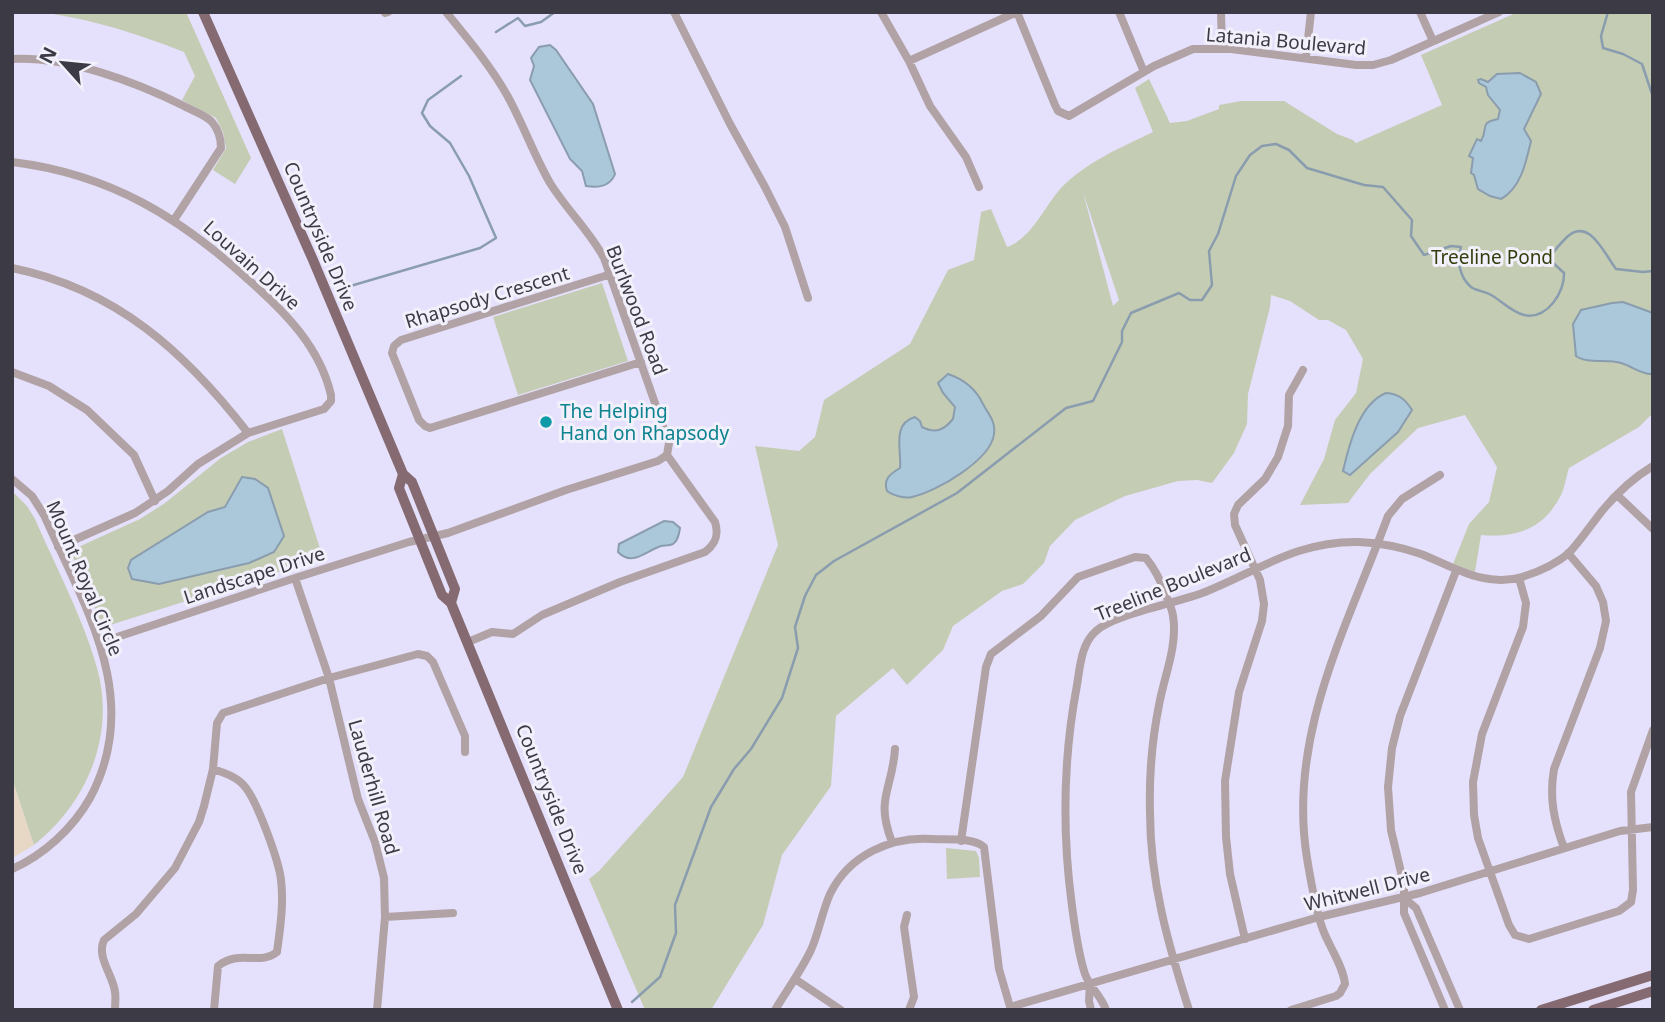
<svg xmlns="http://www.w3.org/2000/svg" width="1665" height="1022" viewBox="0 0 1665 1022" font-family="'Noto Sans',sans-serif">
<rect width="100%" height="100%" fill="#e5e0fb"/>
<path fill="#e7d8c5" d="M 12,778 L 34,845 L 12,858 Z"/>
<path fill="#c5ccb4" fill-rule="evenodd" d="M 40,12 L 186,12 L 251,158 L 235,184 L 213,170 L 226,148 L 223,132 L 216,118 L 182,100 L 195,76 L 184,52 C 132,32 95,20 40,12 Z
M 1518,12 L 1653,12 L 1653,413 L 1639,427 L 1569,468 C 1566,477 1565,487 1561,495 C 1544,529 1517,538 1481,535 L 1475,572 L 1453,564 L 1469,524 L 1489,502 L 1497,467 L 1465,415 L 1418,428 L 1370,474 L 1348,503 L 1300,505 L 1324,459 L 1335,420 L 1356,393 L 1363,359 L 1346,330 L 1328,320 L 1319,320 L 1290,301 L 1271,295 L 1270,307 L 1248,394 L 1247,424 L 1234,453 L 1212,483 L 1197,480 L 1178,481 L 1125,496 L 1075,520 L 1050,546 L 1044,563 L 1023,584 L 1002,591 L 953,626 L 943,650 L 907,685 L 893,668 L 836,716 L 831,786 L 782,855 L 763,925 L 711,1010 L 645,1010 L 589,879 L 599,871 L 683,777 L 778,545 L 755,446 L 799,451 L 815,437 L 824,400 L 910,344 L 948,270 L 974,260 L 981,212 L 991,209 L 1007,247 C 1032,238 1044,207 1061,188 C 1086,162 1122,147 1153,132 L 1135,88 L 1149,79 L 1170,123 L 1187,121 L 1219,109 L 1219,105 L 1241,101 L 1284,101 L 1337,134 L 1353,140 L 1356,143 L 1442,105 L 1421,55 ZM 1083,192 L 1119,300 L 1113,306 Z
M 602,283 L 628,361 L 518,395 L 493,317 Z
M 282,429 L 323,558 L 107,626 L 102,625 L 72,555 L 74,549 L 140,519 L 165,503 L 221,458 L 248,442 Z
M 12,491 L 27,506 L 35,519 C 55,565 84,620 97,668 C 116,735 87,803 34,845 L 12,778 Z
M 946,848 L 976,851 L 979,858 L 980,877 L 947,879 Z"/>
<path fill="#abc8db" stroke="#8a9dae" stroke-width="2" d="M 550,45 L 556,50 L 593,104 L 615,174 C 610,187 598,188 586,186 L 582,171 L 570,159 L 530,80 L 534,66 L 531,58 L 539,47 Z
M 1520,73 L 1536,82 L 1541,94 L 1524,129 L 1531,141 C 1526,162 1521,188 1501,199 L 1490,196 L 1478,189 L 1474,175 L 1471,173 L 1473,158 L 1469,156 L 1477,139 L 1481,141 C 1489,128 1478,123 1498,119 L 1500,110 L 1488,95 L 1486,87 L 1479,83 L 1478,80 L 1481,79 L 1488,82 L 1497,74 Z
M 1623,302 L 1653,313 L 1653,374 C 1641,375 1632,366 1621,363 C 1607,359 1587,364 1576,356 L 1573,324 L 1581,310 L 1612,303 Z
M 948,374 C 963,379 976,389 983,404 C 988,414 996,421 994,434 C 991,460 936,492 912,497 C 905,499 892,495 887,491 C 883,479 890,474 900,468 C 902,451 891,424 915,417 L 920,421 L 922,427 C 936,434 944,430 953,419 L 955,407 L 943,393 L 938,383 Z
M 1386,393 C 1399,394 1405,399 1412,410 L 1398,432 L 1350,475 L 1343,471 C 1349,445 1359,404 1386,393 Z
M 242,477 L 255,479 L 268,488 L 284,536 L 274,552 L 249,563 L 159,584 L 132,579 L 128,568 L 131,560 L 208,512 L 225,507 Z
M 664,521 L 673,522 L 680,528 C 679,534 678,541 673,544 C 669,546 665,545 661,546 C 645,551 633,567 618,552 L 619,544 Z"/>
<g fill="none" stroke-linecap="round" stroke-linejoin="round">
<path stroke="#8a9dae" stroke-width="2.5" d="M 1608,12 L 1601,36 L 1603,48 L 1623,54 L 1642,64 L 1653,97
M 496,32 L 518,18 L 525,26 L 541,22 L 555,12
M 347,287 L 480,248 L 496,238 L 469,176 L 450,143 L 430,126 L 422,113 L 428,100 L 461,76
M 632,1002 L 660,977 L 676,933 L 675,905 L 711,807 L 734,769 L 751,749 L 782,698 L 798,648 L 795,627 L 805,596 L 816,575 L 834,561 L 957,493 L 1066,408 L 1093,401 L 1122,342 L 1122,331 L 1131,313 L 1179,293 L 1190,300 L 1202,300 L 1212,285 L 1209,251 L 1218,234 L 1236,176 L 1250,155 L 1262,146 L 1276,144 L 1289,150 L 1307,168 L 1364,185 L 1383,187 L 1412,220 L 1411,236 L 1424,255 L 1451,246 L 1461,247 C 1457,260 1459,277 1471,287 C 1476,291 1485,291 1491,295 C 1502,301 1511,312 1524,315 C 1547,320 1565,292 1564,273 L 1549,259 C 1554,250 1560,244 1567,237 C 1589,217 1604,253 1616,269 L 1643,272 L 1653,271"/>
<path stroke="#b1a2a5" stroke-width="8" d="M 674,12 L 730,124 L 765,187 L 785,227 L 808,298
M 881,12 L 909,61 L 930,106 L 966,157 L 979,187
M 1017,12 L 1055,105 L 1058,111 L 1069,116 L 1154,66 L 1193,49 L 1231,49 L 1356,65 L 1373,65 L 1391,60 L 1499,12
M 1119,12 L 1144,72
M 1221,12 L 1222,48
M 1420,12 L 1433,41
M 385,13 L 388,12
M 1306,57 L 1311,12
M 12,59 C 67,56 136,82 184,106 C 193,111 206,115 212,122 C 218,129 221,139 221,148 L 174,220
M 909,61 L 1017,12
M 12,162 C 111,174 181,218 252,283 C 287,314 320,348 331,395 L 331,401 L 324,409 L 248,433 L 198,464 L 168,491 L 135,513 L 58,547
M 12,268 C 116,289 185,352 248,433
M 611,274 L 401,340 L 394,346 L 392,353 L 419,420 L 425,426 L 430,428 L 641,362
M 12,372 L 49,386 L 87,410 L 134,455 L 155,501
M 12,479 L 32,496 L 44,515 C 84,606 144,698 90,798 C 73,828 44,855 12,869
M 1617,495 L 1653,529
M 295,578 L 329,678 L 358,799 L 375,842 L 384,878 L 385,917 L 377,1010
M 1519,578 L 1526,603 L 1523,627 L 1482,734 L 1473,782 L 1474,815 L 1478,838 L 1509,925 L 1515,935 L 1529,939 L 1619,911 L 1631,902 L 1633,890 L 1631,792 L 1653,730
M 468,642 L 492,632 L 513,634 L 542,615 L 620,582 L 705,552 C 716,544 719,535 715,522 L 667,455
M 99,643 L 295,578 L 409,542 L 448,533 L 566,490 L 658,461 L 667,455 L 669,443 L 604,258 C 589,230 566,209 550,183 C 534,155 523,124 507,95 C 490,65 468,39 446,12
M 213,769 C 225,773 238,777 246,788 C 258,804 279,861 281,880 C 284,904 280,929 277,952 C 260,966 239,949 218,966 L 214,1010
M 961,841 L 986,667 L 991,654 L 1041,616 L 1078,577 L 1135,557 L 1146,558 C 1154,568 1160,579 1164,591 C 1167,599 1172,607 1173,616 C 1178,645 1164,677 1159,705 C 1152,740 1149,776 1150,812 C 1150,881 1168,944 1189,1010
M 892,842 C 875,798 892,791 895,749
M 1564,848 C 1554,821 1549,798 1554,769 L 1600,648 L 1606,621 L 1603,602 L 1596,586 L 1568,553
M 1404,898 L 1416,908 L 1460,1010
M 907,915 L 904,927 L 914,997 L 909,1010
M 385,917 L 453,913
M 1245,939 L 1230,874 L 1226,837 L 1225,781 L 1239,692 L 1262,621 L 1264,604 L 1260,580 L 1235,525 L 1234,514 L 1238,505 L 1265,479 L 1278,457 L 1288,426 L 1289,395 L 1303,370
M 795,979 L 841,1010
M 1090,984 L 1089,1001 L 1091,1010
M 1010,1007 L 1319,917 L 1420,893 L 1620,831 L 1653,827
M 115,1010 C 115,1004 116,997 115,992 C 113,975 96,957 104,940 L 136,914 L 175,868 L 199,822 L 204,806 L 213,769 L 217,723 L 223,713 L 329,678 L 418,654 L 427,656 L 433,662 L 465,736 L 465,752
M 775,1010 C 787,990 801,971 811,950 C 819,932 822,912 830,894 C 849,855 891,836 932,839 C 948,840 972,837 984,847 L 999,969 L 1011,1010
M 1106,1010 C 1101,995 1090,988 1085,974 C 1078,953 1075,928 1072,906 C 1062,832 1063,759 1077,685 C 1080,667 1081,644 1096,631 C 1114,614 1178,603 1205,592 C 1260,570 1296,541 1359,542 C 1380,543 1401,547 1421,554 C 1454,567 1485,588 1522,577 C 1538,572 1556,564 1569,553 C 1581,540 1591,525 1602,511 C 1616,494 1633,478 1653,466
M 1291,1010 L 1336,996 L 1340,993 L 1345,984 C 1343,966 1330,948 1323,930 C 1315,908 1311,882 1307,858 C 1287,736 1347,627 1388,516 L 1402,499 L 1440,475
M 1445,1010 L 1404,913 L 1404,885 L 1391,830 L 1388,787 L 1392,748 L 1400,716 L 1456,571"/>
<path stroke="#856b71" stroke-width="10" d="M 203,12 L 313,260 L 403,474 L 412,482 L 455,589 L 451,603
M 403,474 L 399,488 L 442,595 L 451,603 L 618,1010
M 1541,1010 L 1653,975
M 1593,1010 L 1653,991"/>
</g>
<circle fill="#0f9aa8" stroke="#f1f0fb" stroke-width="2.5" cx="546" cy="422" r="7"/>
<g text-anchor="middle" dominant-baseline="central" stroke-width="6" stroke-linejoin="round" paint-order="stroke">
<g font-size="19" fill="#3c3a45" stroke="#f1f0fb">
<text transform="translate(1286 41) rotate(5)">Latania Boulevard</text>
<text transform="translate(321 236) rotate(67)">Countryside Drive</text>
<text transform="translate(252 265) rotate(42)">Louvain Drive</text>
<text transform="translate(487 297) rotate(-17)">Rhapsody Crescent</text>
<text transform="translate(637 310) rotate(69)">Burlwood Road</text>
<text transform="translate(254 575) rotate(-18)">Landscape Drive</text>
<text transform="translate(85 578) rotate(67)">Mount Royal Circle</text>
<text transform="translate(1173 584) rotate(-22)">Treeline Boulevard</text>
<text transform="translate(374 787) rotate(74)">Lauderhill Road</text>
<text transform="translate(552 799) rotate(68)">Countryside Drive</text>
<text transform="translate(1367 889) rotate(-14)">Whitwell Drive</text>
</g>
<g font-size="19" fill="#343e0d" stroke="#f1f0fb">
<text x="1492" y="257">Treeline Pond</text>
</g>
<g font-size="19" fill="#0d838f" stroke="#f1f0fb" text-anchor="start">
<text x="560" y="411">The Helping<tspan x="560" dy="22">Hand on Rhapsody</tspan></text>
</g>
</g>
<rect width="1665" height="1022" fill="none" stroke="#3c3a45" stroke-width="28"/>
<g transform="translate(63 63) rotate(297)" stroke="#f1f0fb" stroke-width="5" paint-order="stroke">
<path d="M0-5L12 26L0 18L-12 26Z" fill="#3c3a45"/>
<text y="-10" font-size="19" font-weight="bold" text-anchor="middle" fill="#3c3a45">N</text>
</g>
</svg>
